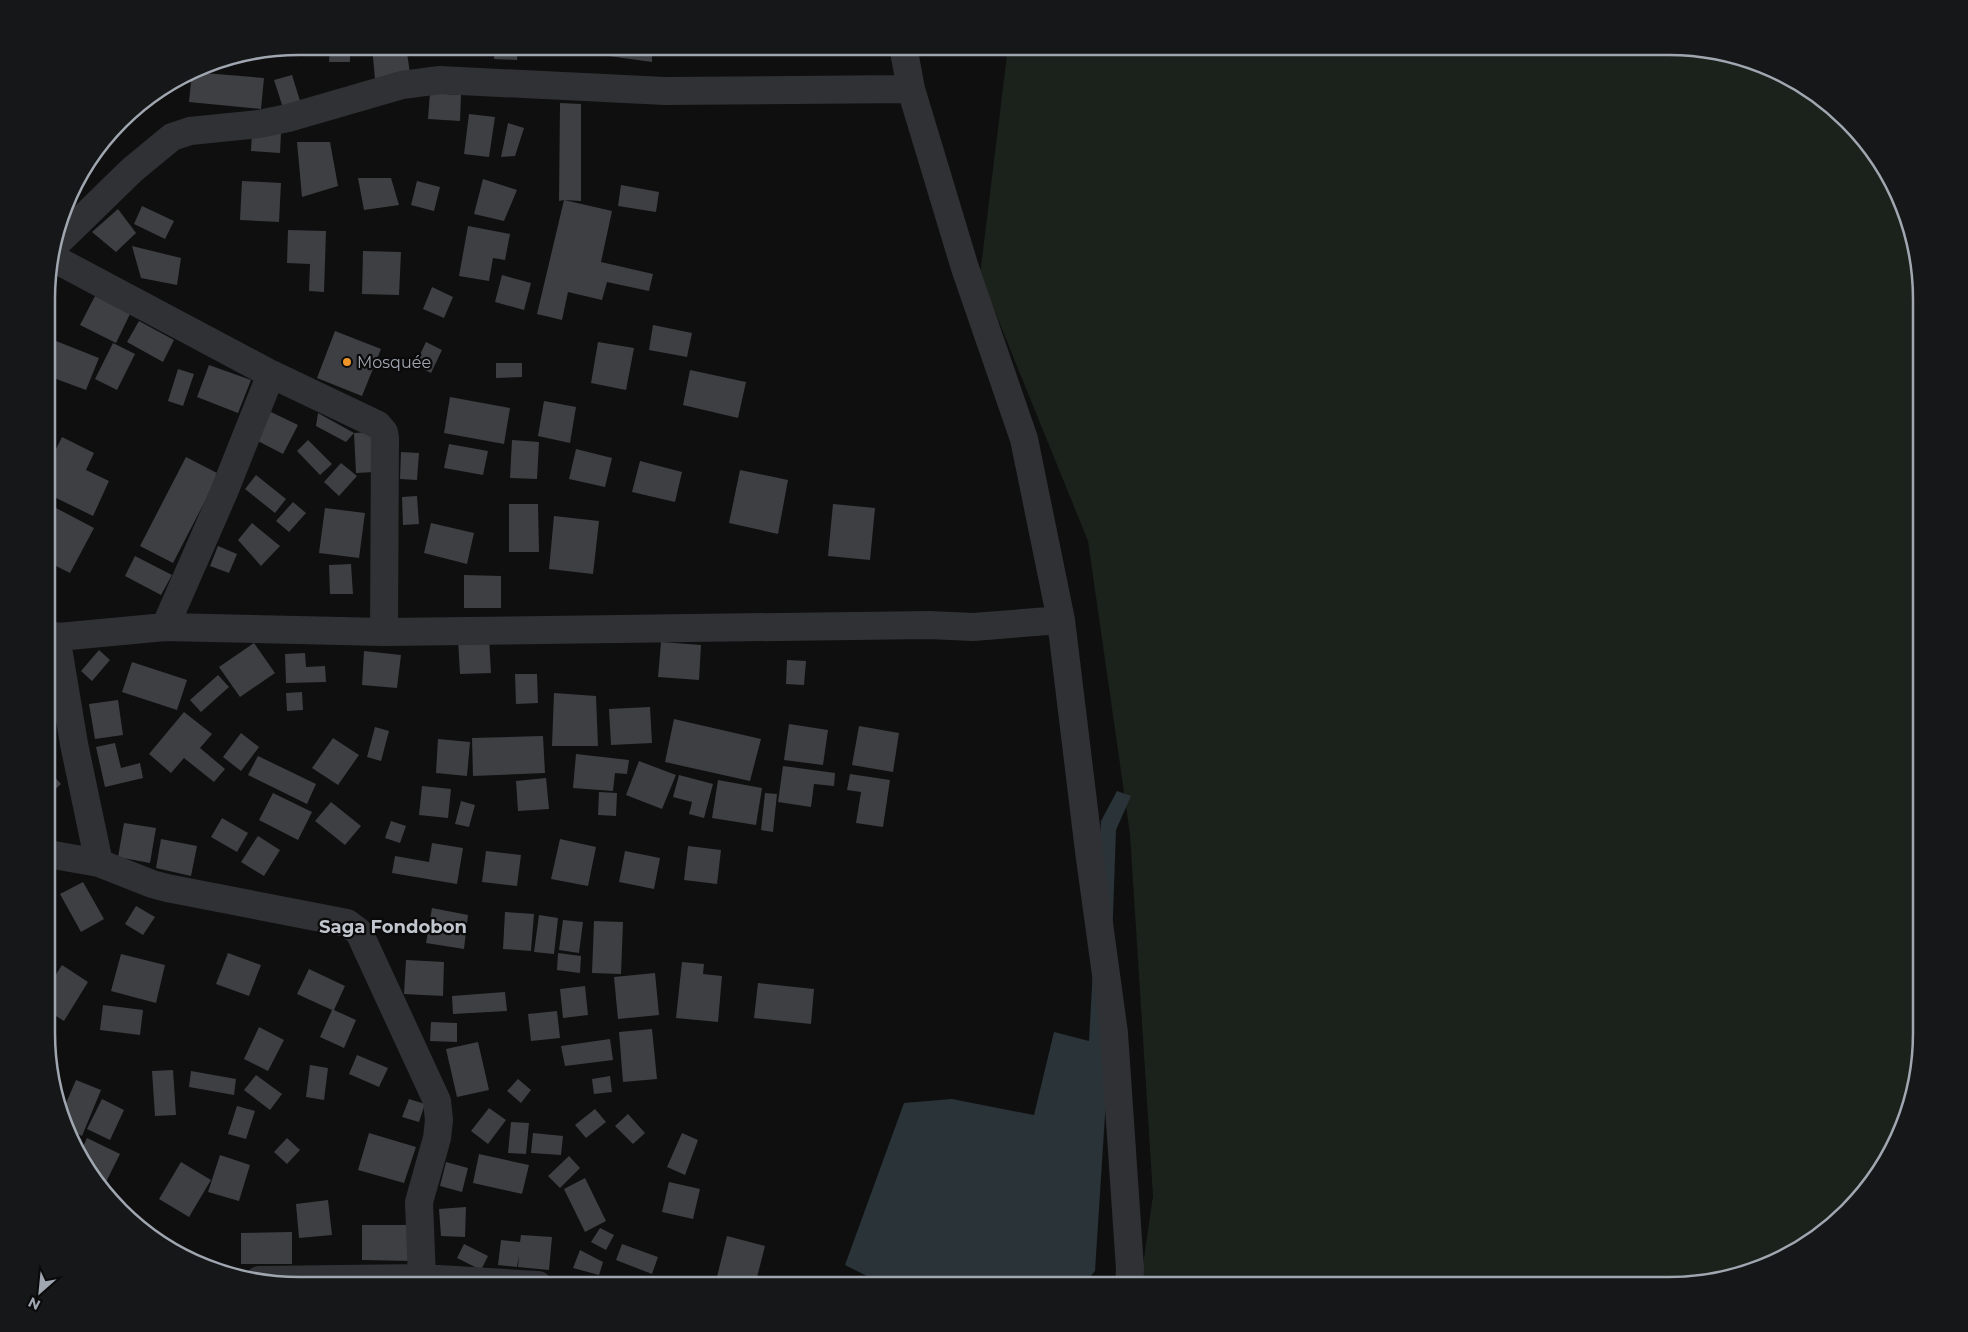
<svg xmlns="http://www.w3.org/2000/svg" width="1968" height="1332" viewBox="0 0 1968 1332" font-family="Montserrat,sans-serif">
<rect width="100%" height="100%" fill="#0f0f10"/>
<path fill="#1b221b" d="M 1008,47 L 1685,47 L 1750,60 L 1822,98 L 1859,133 L 1896,187 L 1921,283 L 1921,1049 L 1908,1114 L 1870,1186 L 1835,1223 L 1781,1260 L 1734,1277 L 1669,1286 L 1140,1286 L 1153,1196 L 1130,834 L 1088,541 L 980,275 Z"/>
<path fill="#293338" d="M 1117,791 L 1131,796 L 1116,830 L 1107,1084 L 1095,1271 L 1082,1286 L 885,1285 L 845,1265 L 904,1103 L 952,1099 L 1034,1115 L 1054,1032 L 1089,1041 L 1101,821 Z"/>
<path fill="#3e3f43" d="M 330,46 L 350,46 L 350,62 L 329,62 Z
M 372,46 L 406,46 L 410,73 L 375,79 Z
M 447,46 L 481,46 L 481,52 L 447,49 Z
M 495,46 L 518,46 L 517,60 L 494,59 Z
M 594,46 L 652,46 L 652,62 L 594,54 Z
M 192,72 L 264,78 L 261,109 L 189,102 Z
M 292,75 L 301,104 L 284,111 L 274,80 Z
M 430,93 L 461,95 L 460,121 L 428,119 Z
M 560,103 L 581,104 L 581,201 L 564,200 L 559,201 Z
M 469,114 L 495,117 L 489,157 L 464,154 Z
M 508,123 L 524,128 L 515,156 L 501,157 Z
M 252,131 L 281,133 L 280,153 L 251,151 Z
M 297,142 L 330,142 L 338,186 L 302,197 Z
M 358,178 L 391,178 L 399,205 L 364,210 Z
M 483,179 L 517,190 L 504,221 L 474,214 Z
M 242,181 L 281,183 L 279,222 L 240,220 Z
M 417,181 L 440,187 L 434,211 L 411,205 Z
M 621,185 L 659,192 L 656,212 L 618,206 Z
M 564,200 L 612,211 L 601,262 L 653,274 L 649,291 L 607,282 L 602,300 L 568,292 L 562,320 L 537,314 Z
M 142,206 L 174,221 L 165,239 L 134,224 Z
M 118,209 L 136,233 L 116,252 L 92,232 Z
M 468,226 L 510,234 L 505,260 L 493,258 L 489,281 L 459,276 Z
M 288,230 L 326,231 L 324,292 L 309,291 L 310,264 L 287,263 Z
M 132,246 L 181,258 L 177,285 L 141,278 Z
M 363,251 L 401,252 L 399,295 L 362,294 Z
M 502,275 L 531,283 L 524,310 L 495,302 Z
M 432,287 L 453,297 L 444,318 L 423,309 Z
M 95,296 L 130,314 L 116,343 L 80,325 Z
M 139,321 L 174,340 L 163,362 L 127,342 Z
M 653,325 L 692,333 L 687,357 L 649,350 Z
M 335,331 L 381,349 L 362,396 L 317,378 Z
M 56,341 L 99,358 L 86,390 L 48,376 L 48,361 Z
M 426,342 L 442,350 L 431,373 L 415,365 Z
M 598,342 L 634,348 L 626,390 L 591,383 Z
M 113,343 L 135,354 L 117,390 L 95,379 Z
M 496,363 L 522,363 L 522,377 L 496,378 Z
M 209,365 L 251,380 L 238,413 L 197,397 Z
M 178,369 L 194,374 L 183,406 L 168,401 Z
M 690,370 L 746,382 L 738,418 L 683,405 Z
M 450,397 L 510,408 L 504,444 L 444,433 Z
M 544,401 L 576,407 L 570,443 L 538,436 Z
M 271,412 L 298,425 L 283,454 L 256,440 Z
M 318,413 L 354,433 L 346,442 L 316,426 Z
M 373,432 L 375,472 L 356,473 L 354,433 Z
M 62,437 L 94,453 L 86,470 L 109,481 L 93,516 L 48,494 L 48,465 Z
M 308,440 L 332,464 L 320,475 L 297,451 Z
M 512,440 L 539,442 L 537,479 L 510,478 Z
M 449,444 L 488,451 L 483,475 L 444,468 Z
M 576,449 L 612,458 L 605,487 L 569,479 Z
M 401,452 L 419,453 L 417,480 L 400,479 Z
M 186,457 L 219,474 L 173,563 L 140,546 Z
M 640,461 L 682,472 L 675,502 L 632,492 Z
M 341,463 L 357,476 L 339,496 L 324,482 Z
M 740,470 L 788,480 L 778,534 L 729,523 Z
M 256,475 L 286,499 L 275,513 L 245,489 Z
M 417,496 L 419,524 L 403,525 L 402,497 Z
M 293,502 L 306,513 L 289,532 L 276,521 Z
M 509,504 L 538,504 L 539,552 L 509,552 Z
M 833,504 L 875,508 L 870,560 L 828,556 Z
M 56,508 L 94,528 L 70,573 L 48,562 L 48,522 Z
M 325,508 L 365,513 L 359,558 L 319,553 Z
M 554,516 L 599,521 L 593,574 L 549,569 Z
M 252,523 L 280,546 L 261,566 L 238,540 Z
M 431,523 L 474,533 L 467,564 L 424,553 Z
M 218,546 L 237,554 L 229,573 L 210,566 Z
M 135,556 L 172,575 L 161,595 L 125,576 Z
M 351,564 L 353,594 L 330,594 L 329,565 Z
M 464,575 L 501,576 L 501,608 L 464,608 Z
M 489,637 L 491,673 L 460,674 L 458,639 Z
M 661,642 L 701,645 L 699,680 L 658,677 Z
M 254,643 L 275,673 L 240,697 L 219,667 Z
M 99,650 L 110,660 L 92,681 L 81,671 Z
M 364,651 L 401,655 L 397,688 L 362,685 Z
M 305,653 L 306,667 L 325,666 L 326,682 L 286,683 L 285,654 Z
M 787,660 L 806,661 L 804,685 L 786,684 Z
M 132,662 L 187,680 L 177,710 L 122,692 Z
M 515,674 L 537,674 L 538,703 L 516,704 Z
M 218,675 L 229,687 L 201,712 L 190,700 Z
M 302,692 L 303,710 L 287,711 L 286,693 Z
M 554,693 L 596,696 L 598,746 L 552,746 Z
M 118,700 L 123,735 L 95,739 L 89,704 Z
M 650,707 L 652,743 L 611,745 L 609,709 Z
M 184,712 L 212,734 L 200,748 L 225,769 L 214,782 L 184,758 L 171,773 L 149,754 Z
M 674,719 L 761,739 L 750,781 L 665,762 Z
M 789,724 L 828,730 L 823,765 L 784,760 Z
M 859,726 L 899,733 L 893,772 L 852,765 Z
M 375,727 L 389,731 L 381,761 L 367,757 Z
M 241,733 L 259,747 L 241,771 L 223,757 Z
M 543,736 L 545,773 L 473,776 L 472,738 Z
M 333,738 L 359,755 L 338,785 L 312,768 Z
M 438,739 L 470,742 L 467,776 L 436,773 Z
M 115,743 L 121,768 L 140,763 L 143,778 L 105,787 L 96,747 Z
M 576,754 L 629,760 L 627,774 L 615,773 L 613,791 L 573,788 Z
M 258,756 L 316,784 L 307,804 L 248,775 Z
M 639,761 L 676,775 L 662,809 L 626,795 Z
M 783,766 L 835,773 L 834,786 L 814,784 L 811,807 L 778,802 Z
M 48,770 L 61,784 L 48,796 Z
M 850,774 L 890,780 L 883,827 L 856,823 L 861,792 L 847,790 Z
M 679,775 L 713,784 L 704,818 L 689,814 L 692,802 L 673,797 Z
M 546,778 L 549,809 L 518,811 L 516,781 Z
M 718,780 L 762,788 L 756,825 L 712,818 Z
M 422,786 L 451,789 L 448,818 L 419,815 Z
M 599,792 L 617,793 L 616,816 L 598,815 Z
M 273,793 L 312,812 L 298,840 L 259,820 Z
M 765,793 L 777,794 L 773,832 L 761,830 Z
M 461,801 L 475,805 L 469,827 L 455,824 Z
M 331,802 L 361,826 L 345,845 L 315,821 Z
M 222,818 L 248,833 L 237,852 L 211,837 Z
M 391,821 L 406,826 L 400,843 L 385,838 Z
M 124,823 L 156,828 L 150,863 L 118,857 Z
M 258,836 L 280,850 L 264,876 L 241,862 Z
M 161,839 L 197,846 L 191,876 L 156,868 Z
M 560,839 L 596,847 L 588,886 L 551,879 Z
M 432,843 L 463,848 L 457,884 L 392,873 L 395,856 L 429,862 Z
M 688,846 L 721,850 L 717,884 L 684,880 Z
M 486,851 L 521,855 L 517,886 L 482,882 Z
M 625,851 L 660,858 L 654,889 L 619,882 Z
M 83,882 L 104,919 L 81,932 L 60,894 Z
M 136,906 L 155,917 L 143,935 L 125,924 Z
M 432,908 L 468,915 L 464,949 L 426,943 Z
M 505,912 L 534,914 L 531,951 L 503,949 Z
M 539,915 L 558,918 L 554,954 L 534,952 Z
M 563,920 L 583,922 L 579,953 L 559,950 Z
M 594,921 L 623,922 L 621,974 L 592,973 Z
M 228,953 L 261,965 L 249,996 L 216,984 Z
M 558,953 L 581,956 L 580,973 L 557,970 Z
M 121,954 L 165,965 L 156,1003 L 111,991 Z
M 406,960 L 444,962 L 443,996 L 404,994 Z
M 682,962 L 704,964 L 703,974 L 722,976 L 718,1022 L 676,1018 Z
M 62,965 L 88,982 L 64,1021 L 48,1011 L 48,987 Z
M 309,969 L 345,986 L 334,1010 L 356,1020 L 344,1048 L 320,1037 L 332,1010 L 297,994 Z
M 655,973 L 659,1015 L 618,1019 L 614,977 Z
M 758,983 L 814,989 L 811,1024 L 754,1018 Z
M 585,986 L 588,1015 L 563,1018 L 560,989 Z
M 505,992 L 507,1011 L 453,1014 L 452,996 Z
M 103,1005 L 143,1010 L 140,1035 L 100,1030 Z
M 557,1011 L 560,1038 L 531,1041 L 528,1014 Z
M 431,1022 L 457,1023 L 457,1042 L 430,1041 Z
M 259,1027 L 284,1040 L 268,1071 L 244,1059 Z
M 652,1029 L 657,1079 L 623,1082 L 619,1032 Z
M 610,1039 L 613,1060 L 565,1066 L 561,1046 Z
M 478,1042 L 489,1090 L 457,1097 L 446,1049 Z
M 357,1055 L 388,1068 L 379,1087 L 349,1074 Z
M 310,1065 L 328,1068 L 324,1100 L 306,1097 Z
M 173,1070 L 176,1115 L 155,1116 L 152,1071 Z
M 191,1071 L 236,1079 L 234,1095 L 189,1087 Z
M 256,1075 L 282,1094 L 270,1110 L 244,1090 Z
M 610,1076 L 612,1092 L 594,1094 L 592,1079 Z
M 518,1079 L 531,1090 L 521,1103 L 507,1091 Z
M 76,1080 L 101,1090 L 82,1136 L 71,1131 L 63,1110 Z
M 102,1099 L 124,1110 L 110,1140 L 87,1129 Z
M 409,1099 L 425,1104 L 419,1122 L 402,1117 Z
M 237,1106 L 255,1111 L 246,1139 L 228,1134 Z
M 489,1108 L 506,1120 L 488,1144 L 471,1131 Z
M 595,1109 L 606,1122 L 586,1138 L 575,1125 Z
M 628,1114 L 645,1133 L 633,1144 L 615,1126 Z
M 511,1122 L 529,1123 L 526,1154 L 508,1153 Z
M 369,1133 L 416,1147 L 404,1183 L 358,1170 Z
M 533,1133 L 563,1136 L 561,1155 L 531,1153 Z
M 682,1133 L 698,1140 L 685,1175 L 667,1167 Z
M 87,1138 L 120,1154 L 104,1186 L 80,1159 L 79,1155 Z
M 287,1138 L 300,1150 L 287,1164 L 274,1152 Z
M 479,1154 L 529,1165 L 522,1194 L 473,1183 Z
M 220,1155 L 250,1165 L 239,1201 L 208,1192 Z
M 569,1156 L 580,1168 L 560,1188 L 548,1176 Z
M 181,1162 L 211,1180 L 189,1217 L 159,1199 Z
M 446,1162 L 468,1168 L 462,1192 L 440,1186 Z
M 585,1178 L 606,1221 L 585,1232 L 564,1189 Z
M 669,1182 L 700,1189 L 693,1219 L 662,1212 Z
M 328,1200 L 332,1235 L 299,1238 L 296,1204 Z
M 466,1207 L 465,1237 L 441,1236 L 439,1209 Z
M 362,1225 L 412,1225 L 412,1261 L 362,1260 Z
M 600,1228 L 614,1235 L 606,1250 L 591,1242 Z
M 292,1232 L 292,1264 L 241,1264 L 241,1233 Z
M 521,1235 L 552,1237 L 549,1270 L 518,1267 L 519,1255 L 517,1267 L 498,1265 L 501,1240 L 520,1242 Z
M 727,1236 L 765,1246 L 755,1285 L 715,1285 Z
M 464,1244 L 488,1256 L 481,1270 L 457,1258 Z
M 622,1244 L 658,1257 L 652,1274 L 616,1260 Z
M 580,1250 L 603,1262 L 599,1275 L 573,1268 Z
M 780,1278 L 798,1283 L 797,1285 L 777,1285 Z"/>
<g fill="none" stroke-linecap="round" stroke-linejoin="round">
<path stroke="#303135" stroke-width="28" d="M 903,46 L 911,89 L 965,268 L 1024,439 L 1061,620 L 1089,851 L 1114,1033 L 1130,1269 L 1129,1286
M 55,245 L 132,170 L 172,137 L 190,131 L 259,124 L 288,118 L 402,85 L 440,80 L 665,91 L 911,89
M 51,257 L 271,374 L 378,425 L 384,432 L 385,438 L 384,632
M 165,627 L 224,492 L 271,374
M 48,638 L 165,627 L 384,632 L 929,625 L 973,627 L 1061,620
M 48,854 L 99,863 L 74,744 L 56,636
M 99,863 L 152,884 L 167,888 L 347,923 L 359,932 L 437,1101 L 439,1120 L 437,1138 L 419,1202 L 422,1278
M 259,1280 L 422,1278 L 538,1285"/>
</g>
<circle fill="#ee9529" stroke="#0a0a0b" stroke-width="2" cx="347" cy="362" r="5"/>
<g text-anchor="middle" dominant-baseline="central" stroke-width="4.5" stroke-linejoin="round" paint-order="stroke">
<g font-size="16" fill="#a0a7b1" stroke="#0a0a0b" text-anchor="start">
<text x="357" y="362">Mosquée</text>
</g>
<g font-size="18" font-weight="bold" fill="#c1c5cd" stroke="#0a0a0b">
<text x="393" y="927">Saga Fondobon</text>
</g>
</g>
<path d="M0 0H1968V1332H0ZM299 55H1669A244 244 0 0 1 1913 299V1033A244 244 0 0 1 1669 1277H299A244 244 0 0 1 55 1033V299A244 244 0 0 1 299 55Z" fill="#161718" fill-rule="evenodd"/>
<path fill="none" stroke="#a0a7b1" stroke-width="2.5" d="M299 55H1669A244 244 0 0 1 1913 299V1033A244 244 0 0 1 1669 1277H299A244 244 0 0 1 55 1033V299A244 244 0 0 1 299 55Z"/>
<g transform="translate(40 1292) rotate(207)" stroke="#0a0a0b" stroke-width="4" paint-order="stroke">
<path d="M0-4L9 19L0 12L-9 19Z" fill="#a0a7b1"/>
<text y="-8" font-size="14" font-weight="bold" text-anchor="middle" fill="#a0a7b1">N</text>
</g>
</svg>
